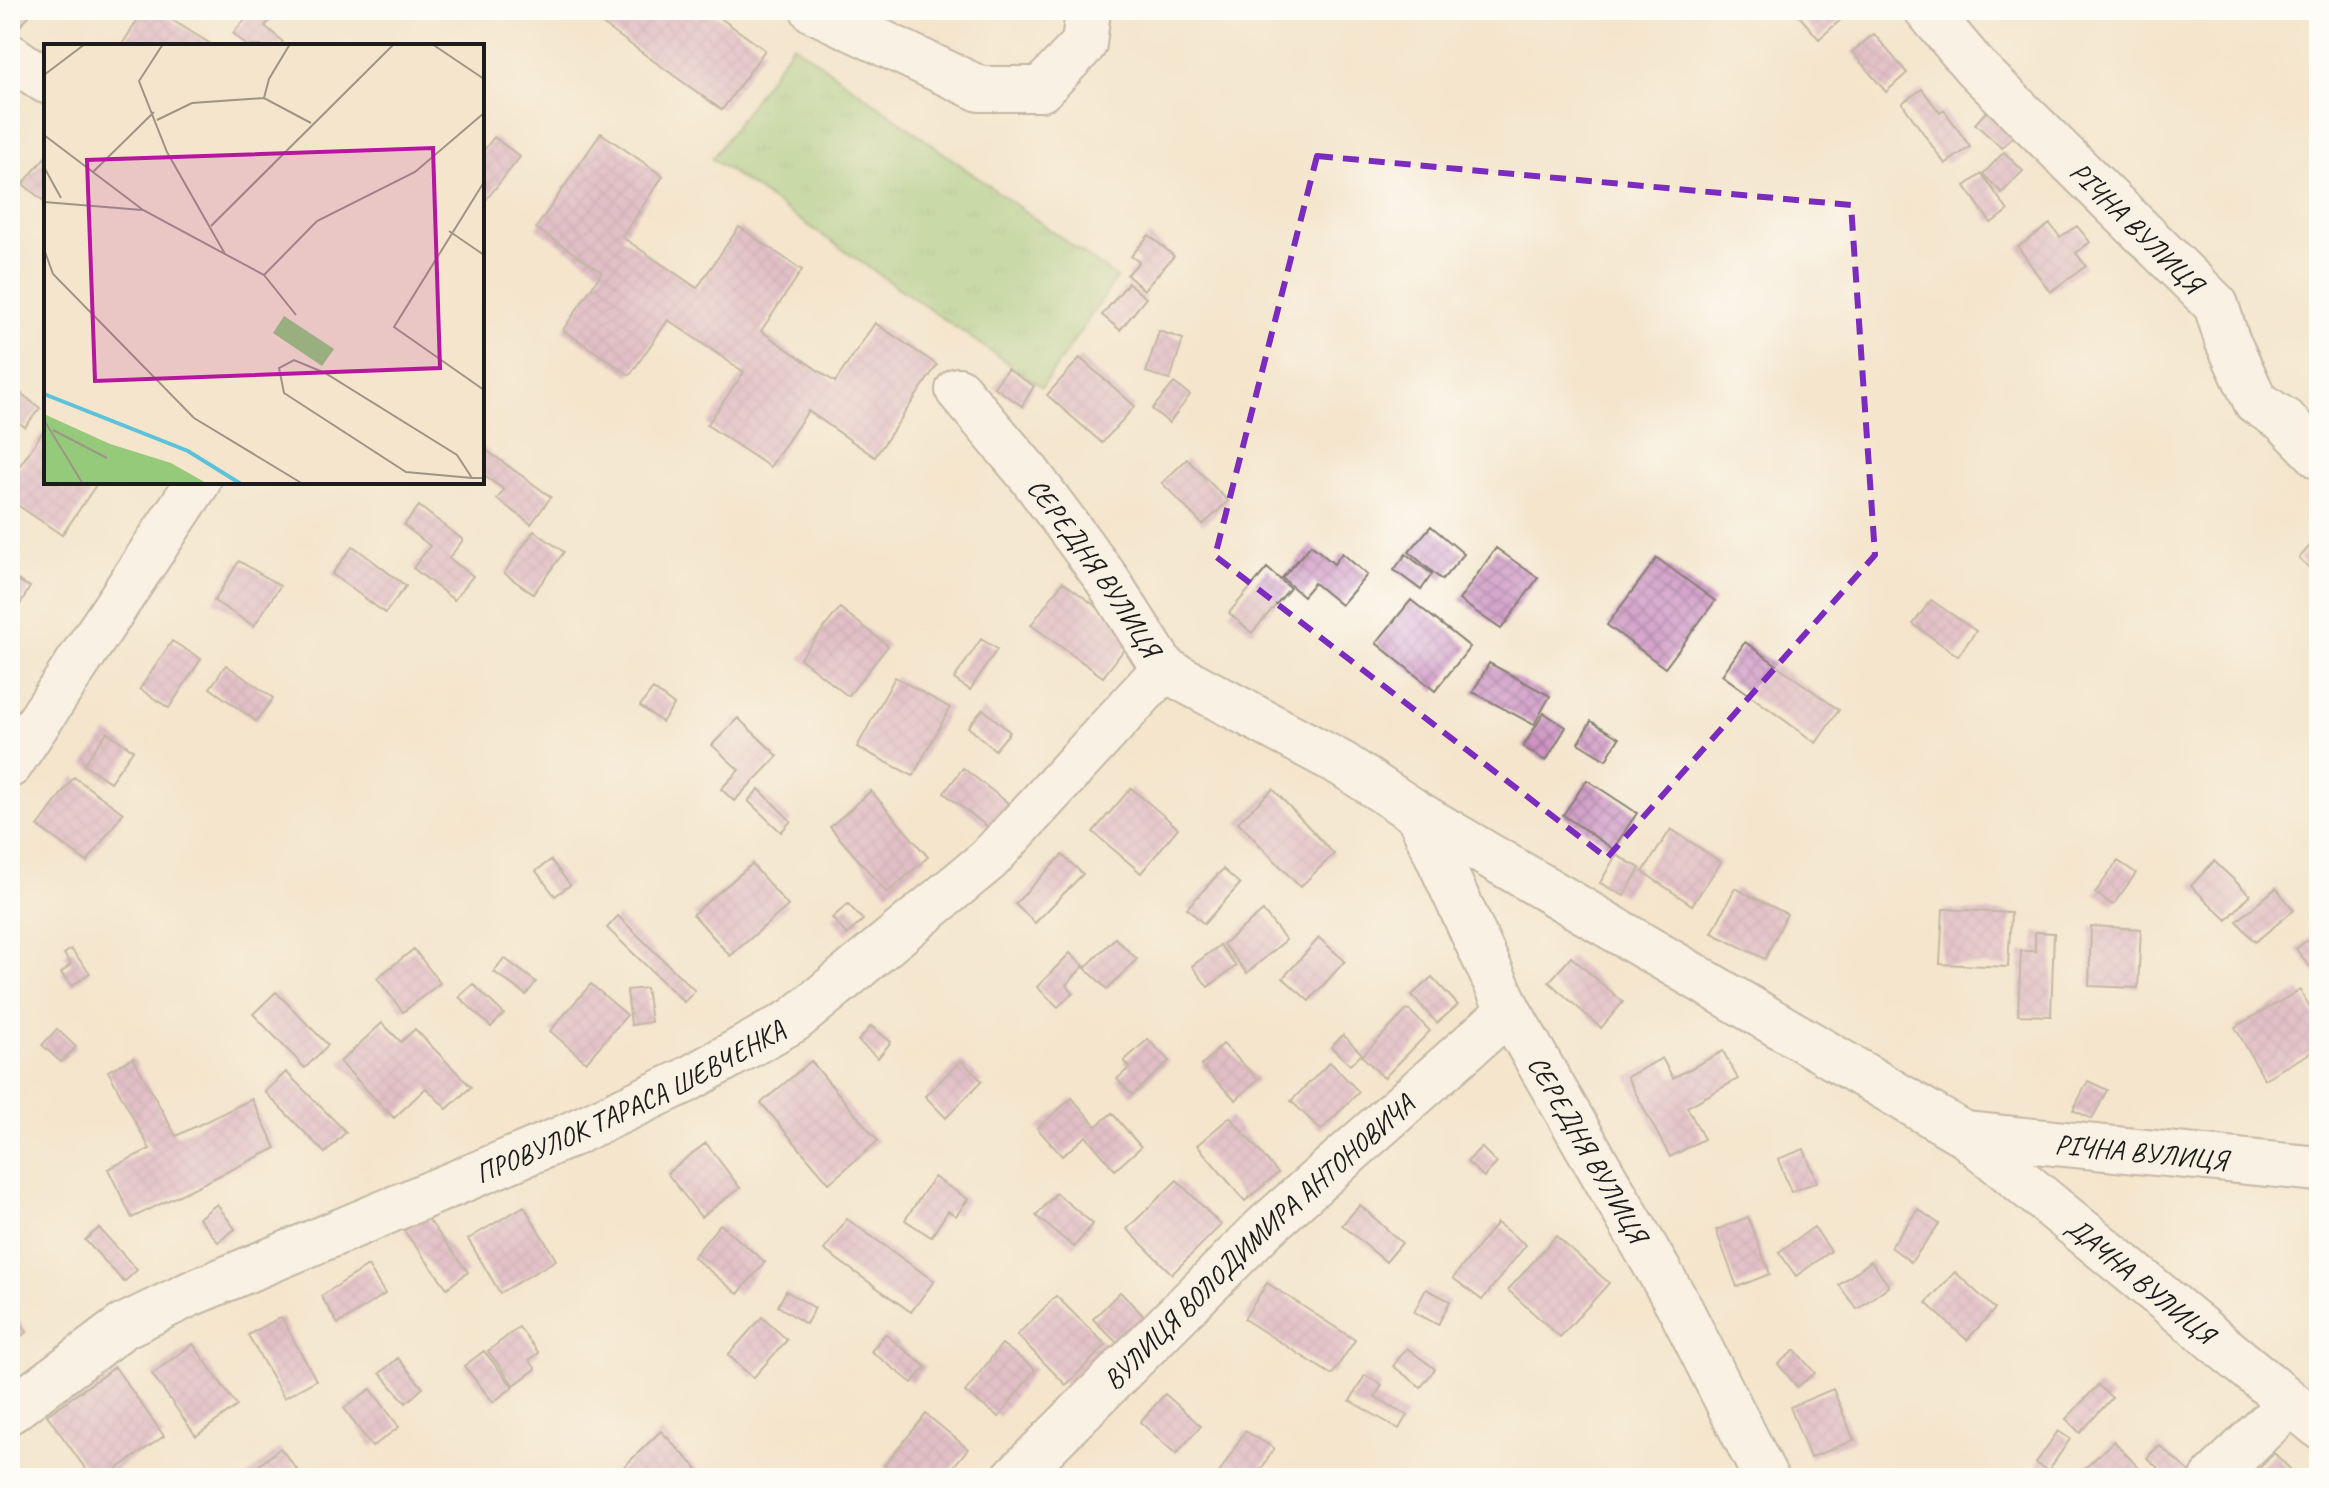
<svg xmlns="http://www.w3.org/2000/svg" width="2329" height="1488" viewBox="0 0 2329 1488" font-family="Caveat,sans-serif">
<defs>
<pattern id="park-tufts" width="24" height="20" patternUnits="userSpaceOnUse" patternTransform="scale(2)"><rect width="24" height="20" fill="#95ca7b"/><path d="M3 7l-1-3M5 7V3M7 7l1-3M15 17l-1-3M17 17v-4M19 17l1-3" fill="none" stroke="#80ad6a"/></pattern>
<pattern id="building-cross-hatch" width="8" height="8" patternUnits="userSpaceOnUse" patternTransform="scale(2)"><rect width="8" height="8" fill="#cc91c2"/><path d="M0 0l8 8M0 8l8-8" fill="none" stroke="#a5769d"/></pattern>
</defs>
<rect width="100%" height="100%" fill="#fdfcf7"/>
<filter id="ink" filterUnits="userSpaceOnUse"><feTurbulence type="fractalNoise" baseFrequency=".0125" numOctaves="2"/><feDisplacementMap in="SourceGraphic" scale="16" xChannelSelector="R" yChannelSelector="G"/><feConvolveMatrix kernelMatrix="1 2 1 2 8 2 1 2 1" color-interpolation-filters="sRGB"/></filter>
<filter id="wash" filterUnits="userSpaceOnUse"><feTurbulence type="fractalNoise" baseFrequency=".006" numOctaves="4" result="noise"/><feDisplacementMap in="SourceGraphic" scale="32" xChannelSelector="R" yChannelSelector="G"/><feGaussianBlur stdDeviation="1.8" result="paint"/><feColorMatrix in="noise" values="0 0 0 0 0 0 0 0 0 0 0 0 0 0 0 0 0 1.4 0 .05"/><feComposite in="paint" operator="in"/></filter>
<g filter="url(#wash)">
<rect width="100%" height="100%" fill="#f4e5cc"/>
<path fill="url(#park-tufts)" stroke="#58734c" stroke-width="2" d="M 793,44 L 1117,278 L 1042,387 L 712,159 Z"/>
<g id="blocks">
<path fill="url(#building-cross-hatch)" d="M 10,10 L 34,10 L 10,38 Z
M 144,10 L 156,10 L 214,46 L 121,46 Z
M 254,10 L 280,10 L 265,26 L 283,42 L 279,46 L 247,46 L 233,33 Z
M 583,10 L 709,10 L 765,50 L 722,110 Z
M 1794,10 L 1839,10 L 1845,16 L 1819,39 Z
M 1874,34 L 1907,73 L 1886,92 L 1852,52 Z
M 1922,89 L 1940,113 L 1944,110 L 1970,147 L 1945,164 L 1902,103 Z
M 1993,104 L 2020,128 L 2002,148 L 1975,124 Z
M 601,133 L 663,176 L 622,237 L 697,288 L 739,227 L 802,270 L 761,331 L 835,382 L 875,323 L 937,365 L 875,457 L 808,411 L 770,467 L 707,425 L 744,372 L 668,320 L 630,375 L 563,330 L 602,272 L 536,228 Z
M 494,137 L 520,157 L 482,205 L 482,153 Z
M 2004,152 L 2023,171 L 2002,193 L 1983,174 Z
M 46,156 L 46,203 L 23,184 Z
M 1982,174 L 2008,211 L 1991,223 L 1965,186 Z
M 2050,224 L 2060,237 L 2077,226 L 2090,242 L 2076,253 L 2086,266 L 2050,292 L 2018,247 Z
M 1149,235 L 1174,256 L 1144,290 L 1127,275 L 1139,262 L 1131,256 Z
M 1128,283 L 1146,298 L 1120,330 L 1102,315 Z
M 1159,331 L 1183,339 L 1170,380 L 1146,372 Z
M 1080,358 L 1135,406 L 1102,443 L 1047,395 Z
M 1007,369 L 1034,386 L 1022,406 L 994,387 Z
M 1174,383 L 1190,395 L 1169,423 L 1152,409 Z
M 10,385 L 40,408 L 25,427 L 10,416 Z
M 42,433 L 46,435 L 46,482 L 98,482 L 62,535 L 10,500 L 10,480 Z
M 482,447 L 551,497 L 531,524 L 497,499 L 504,490 L 482,474 Z
M 1187,459 L 1228,501 L 1203,525 L 1162,483 Z
M 419,506 L 463,540 L 449,558 L 473,576 L 454,600 L 413,568 L 430,546 L 404,525 Z
M 1431,526 L 1464,554 L 1442,580 L 1409,552 Z
M 534,531 L 564,552 L 533,594 L 504,573 Z
M 2319,536 L 2319,577 L 2299,558 Z
M 1311,545 L 1334,564 L 1342,553 L 1367,575 L 1341,605 L 1314,583 L 1303,596 L 1282,578 Z
M 353,546 L 406,586 L 385,613 L 332,574 Z
M 1496,548 L 1538,578 L 1501,629 L 1459,600 Z
M 1406,554 L 1432,574 L 1421,590 L 1394,570 Z
M 1657,558 L 1715,601 L 1665,668 L 1607,625 Z
M 239,561 L 280,586 L 254,626 L 214,601 Z
M 1267,568 L 1290,588 L 1252,633 L 1229,613 Z
M 10,576 L 30,587 L 12,618 L 10,617 Z
M 1063,582 L 1135,635 L 1103,677 L 1031,625 Z
M 1411,600 L 1470,647 L 1435,691 L 1376,643 Z
M 1931,600 L 1976,631 L 1958,656 L 1913,624 Z
M 840,608 L 888,646 L 848,696 L 800,658 Z
M 981,639 L 997,649 L 970,690 L 954,679 Z
M 172,641 L 201,659 L 169,708 L 140,689 Z
M 1745,642 L 1839,710 L 1816,743 L 1722,675 Z
M 1489,663 L 1550,696 L 1534,725 L 1473,692 Z
M 226,665 L 273,698 L 256,721 L 210,688 Z
M 895,677 L 950,708 L 913,776 L 857,747 Z
M 653,689 L 674,705 L 662,722 L 640,706 Z
M 983,709 L 1010,732 L 995,750 L 968,727 Z
M 1544,713 L 1566,727 L 1546,761 L 1523,747 Z
M 738,718 L 778,756 L 734,801 L 721,789 L 739,770 L 712,745 Z
M 1591,721 L 1619,738 L 1606,760 L 1578,743 Z
M 107,732 L 133,750 L 110,782 L 84,764 Z
M 963,768 L 1008,803 L 989,828 L 944,793 Z
M 74,777 L 123,813 L 87,862 L 38,826 Z
M 1587,780 L 1637,813 L 1613,849 L 1563,815 Z
M 1131,788 L 1178,828 L 1141,873 L 1093,832 Z
M 759,789 L 791,821 L 781,832 L 748,801 Z
M 1273,789 L 1334,854 L 1300,887 L 1238,822 Z
M 871,791 L 928,857 L 887,893 L 830,827 Z
M 1671,829 L 1721,862 L 1692,905 L 1643,872 Z
M 1062,855 L 1083,874 L 1035,923 L 1015,904 Z
M 1616,855 L 1640,868 L 1624,896 L 1600,883 Z
M 551,860 L 570,885 L 555,896 L 536,871 Z
M 2118,861 L 2136,873 L 2113,905 L 2095,893 Z
M 2214,861 L 2250,895 L 2227,920 L 2191,886 Z
M 752,864 L 788,906 L 730,956 L 693,914 Z
M 1223,869 L 1240,884 L 1204,924 L 1187,908 Z
M 1735,888 L 1787,914 L 1765,959 L 1712,933 Z
M 2276,888 L 2294,910 L 2255,942 L 2237,921 Z
M 848,904 L 863,920 L 847,935 L 832,918 Z
M 1943,909 L 2011,913 L 2008,967 L 1940,964 Z
M 1263,911 L 1286,940 L 1247,973 L 1223,944 Z
M 618,916 L 695,991 L 684,1002 L 607,928 Z
M 2091,926 L 2141,929 L 2138,988 L 2089,986 Z
M 2035,932 L 2054,933 L 2051,1016 L 2018,1015 L 2021,951 L 2035,951 Z
M 2311,937 L 2319,946 L 2319,978 L 2296,949 Z
M 1115,938 L 1137,959 L 1107,989 L 1085,968 Z
M 1319,938 L 1345,961 L 1309,1001 L 1283,978 Z
M 1220,945 L 1236,966 L 1208,987 L 1192,966 Z
M 71,949 L 90,973 L 72,986 L 61,973 L 71,964 L 64,954 Z
M 414,949 L 440,983 L 403,1012 L 377,978 Z
M 1070,953 L 1084,966 L 1066,985 L 1073,993 L 1058,1007 L 1037,987 Z
M 1571,957 L 1623,1002 L 1601,1028 L 1549,982 Z
M 504,958 L 536,982 L 526,995 L 494,972 Z
M 1432,977 L 1458,1005 L 1437,1023 L 1412,995 Z
M 473,984 L 504,1014 L 491,1027 L 459,997 Z
M 591,984 L 627,1015 L 586,1062 L 550,1031 Z
M 646,988 L 651,1022 L 631,1025 L 627,990 Z
M 2300,990 L 2319,1023 L 2319,1048 L 2264,1079 L 2235,1027 Z
M 276,992 L 328,1045 L 305,1068 L 253,1014 Z
M 1408,1009 L 1430,1031 L 1384,1078 L 1362,1056 Z
M 382,1023 L 401,1042 L 415,1029 L 471,1087 L 447,1109 L 426,1088 L 394,1118 L 340,1062 Z
M 871,1026 L 891,1042 L 878,1058 L 858,1041 Z
M 57,1029 L 76,1047 L 61,1062 L 42,1045 Z
M 1343,1035 L 1362,1054 L 1350,1065 L 1331,1047 Z
M 1148,1039 L 1169,1061 L 1132,1095 L 1117,1079 L 1130,1067 L 1124,1061 Z
M 1223,1044 L 1258,1079 L 1236,1100 L 1201,1066 Z
M 1723,1051 L 1738,1079 L 1687,1107 L 1704,1139 L 1670,1157 L 1627,1077 L 1662,1058 L 1673,1078 Z
M 133,1058 L 176,1136 L 252,1099 L 276,1148 L 132,1218 L 108,1169 L 150,1149 L 108,1071 Z
M 961,1060 L 982,1081 L 946,1118 L 925,1096 Z
M 811,1061 L 878,1141 L 829,1183 L 761,1103 Z
M 1330,1062 L 1359,1092 L 1321,1130 L 1291,1101 Z
M 286,1072 L 346,1132 L 325,1153 L 265,1092 Z
M 2088,1081 L 2107,1090 L 2092,1119 L 2073,1110 Z
M 1072,1098 L 1096,1126 L 1112,1113 L 1141,1147 L 1115,1170 L 1086,1136 L 1062,1156 L 1037,1128 Z
M 1230,1117 L 1278,1173 L 1245,1201 L 1197,1145 Z
M 706,1143 L 740,1188 L 701,1217 L 667,1173 Z
M 1481,1147 L 1497,1163 L 1484,1177 L 1467,1162 Z
M 1804,1149 L 1817,1182 L 1791,1192 L 1778,1159 Z
M 934,1177 L 968,1199 L 956,1216 L 948,1211 L 931,1237 L 905,1220 Z
M 1177,1180 L 1221,1225 L 1172,1274 L 1127,1229 Z
M 1056,1193 L 1093,1224 L 1074,1247 L 1036,1216 Z
M 217,1204 L 235,1229 L 218,1242 L 199,1218 Z
M 1360,1205 L 1402,1243 L 1386,1262 L 1342,1225 Z
M 524,1206 L 556,1260 L 500,1293 L 468,1239 Z
M 1918,1209 L 1939,1224 L 1911,1262 L 1891,1247 Z
M 425,1215 L 468,1272 L 447,1288 L 404,1231 Z
M 1748,1217 L 1770,1274 L 1737,1287 L 1716,1230 Z
M 847,1219 L 934,1281 L 911,1312 L 824,1250 Z
M 1497,1223 L 1526,1245 L 1482,1300 L 1453,1278 Z
M 720,1224 L 765,1262 L 738,1294 L 693,1257 Z
M 1814,1227 L 1831,1251 L 1796,1276 L 1779,1252 Z
M 99,1228 L 137,1270 L 124,1282 L 85,1240 Z
M 1556,1236 L 1609,1283 L 1560,1337 L 1508,1290 Z
M 1871,1261 L 1889,1286 L 1857,1309 L 1839,1285 Z
M 368,1266 L 385,1294 L 338,1324 L 321,1296 Z
M 1955,1272 L 1995,1309 L 1967,1340 L 1926,1303 Z
M 1267,1283 L 1355,1340 L 1332,1375 L 1244,1319 Z
M 1426,1289 L 1450,1301 L 1438,1325 L 1414,1312 Z
M 786,1291 L 815,1308 L 806,1324 L 778,1306 Z
M 1120,1292 L 1149,1321 L 1122,1348 L 1093,1319 Z
M 1056,1296 L 1106,1345 L 1066,1385 L 1017,1335 Z
M 10,1307 L 27,1332 L 10,1344 Z
M 281,1317 L 316,1380 L 284,1398 L 248,1335 Z
M 762,1317 L 787,1340 L 753,1378 L 728,1355 Z
M 519,1327 L 539,1353 L 529,1360 L 536,1369 L 514,1385 L 488,1351 Z
M 885,1334 L 926,1367 L 912,1383 L 871,1351 Z
M 193,1344 L 237,1406 L 196,1436 L 152,1374 Z
M 1002,1344 L 1035,1369 L 999,1417 L 965,1392 Z
M 1407,1348 L 1435,1369 L 1421,1387 L 1393,1366 Z
M 1795,1350 L 1815,1373 L 1797,1387 L 1778,1364 Z
M 484,1351 L 513,1387 L 493,1402 L 464,1366 Z
M 398,1358 L 423,1388 L 406,1403 L 380,1373 Z
M 115,1367 L 164,1436 L 104,1478 L 92,1478 L 47,1415 Z
M 1365,1375 L 1382,1385 L 1375,1397 L 1407,1415 L 1399,1429 L 1350,1401 Z
M 2098,1385 L 2112,1398 L 2080,1433 L 2066,1419 Z
M 371,1389 L 399,1427 L 372,1447 L 344,1408 Z
M 1833,1389 L 1854,1440 L 1810,1458 L 1790,1407 Z
M 1165,1394 L 1201,1426 L 1176,1454 L 1140,1422 Z
M 926,1414 L 968,1449 L 944,1478 L 899,1478 L 884,1466 Z
M 661,1431 L 706,1478 L 612,1478 Z
M 1245,1431 L 1274,1448 L 1256,1478 L 1216,1478 Z
M 2058,1431 L 2070,1439 L 2048,1471 L 2036,1463 Z
M 2114,1441 L 2148,1478 L 2093,1478 L 2084,1469 Z
M 2159,1445 L 2190,1472 L 2185,1478 L 2169,1478 L 2147,1458 Z
M 280,1448 L 297,1469 L 286,1478 L 244,1478 Z
M 2274,1453 L 2299,1478 L 2264,1478 L 2257,1471 Z"/>
</g>
</g>
<g filter="url(#ink)">
<use href="#blocks" fill-opacity="0" stroke="#888074" stroke-width="2"/>
<g fill="none" stroke-linecap="round" stroke-linejoin="round">
<g stroke="#888074" stroke-width="48">
<g id="minor">
<path d="M 813,10 L 980,89 L 1041,89 L 1084,44 L 1088,10"/>
<path id="s1" d="M 1927,10 L 1975,67 L 2216,305 L 2227,340 L 2256,402 L 2285,421 L 2319,456"/>
<path d="M 10,56 L 46,81"/>
<path id="s2" d="M 958,390 L 1029,474 L 1106,578 L 1164,669 L 1342,764 L 1418,814 L 1964,1134 L 2319,1426"/>
<path d="M 10,765 L 198,482"/>
<path id="s3" d="M 1418,814 L 1509,1011 L 1679,1306 L 1766,1478"/>
<path id="s4" d="M 1964,1134 L 2319,1169"/>
<path id="s5" d="M 10,1411 L 122,1327 L 190,1294 L 563,1138 L 685,1081 L 794,1020 L 988,860 L 1164,669"/>
<path id="s6" d="M 1014,1478 L 1265,1227 L 1509,1011"/>
<path d="M 2213,1478 L 2290,1403"/>
</g>
</g>
<use href="#minor" stroke="#fff" stroke-width="44"/>
</g>
</g>
<path d="M0 0H2329V1488H0ZM 1317,156 L 1851,205 L 1875,555 L 1607,858 L 1215,556 Z" fill="#f4e5cc" fill-opacity=".55" fill-rule="evenodd"/>
<path fill="none" stroke="#7b2cbf" stroke-width="6" stroke-dasharray="16 10" stroke-linejoin="round" d="M 1317,156 L 1851,205 L 1875,555 L 1607,858 L 1215,556 Z"/>
<g text-anchor="middle" dominant-baseline="central" stroke-width="7" stroke-linejoin="round" paint-order="stroke">
<g font-size="28" fill="#1c1c1c" stroke="#fdfcf7">
<text stroke="none"><textPath href="#s1" startOffset="302">РІЧНА ВУЛИЦЯ</textPath></text>
<text stroke="none"><textPath href="#s2" startOffset="224">СЕРЕДНЯ ВУЛИЦЯ</textPath></text>
<text stroke="none"><textPath href="#s5" startOffset="696">ПРОВУЛОК ТАРАСА ШЕВЧЕНКА</textPath></text>
<text stroke="none"><textPath href="#s3" startOffset="376">СЕРЕДНЯ ВУЛИЦЯ</textPath></text>
<text stroke="none"><textPath href="#s4" startOffset="178">РІЧНА ВУЛИЦЯ</textPath></text>
<text stroke="none"><textPath href="#s6" startOffset="340">ВУЛИЦЯ ВОЛОДИМИРА АНТОНОВИЧА</textPath></text>
<text stroke="none"><textPath href="#s2" startOffset="1502">ДАЧНА ВУЛИЦЯ</textPath></text>
</g>
</g>
<g transform="translate(44 44)">
<rect width="440" height="440" fill="#f4e5cc"/>
<path d="M 0,370 L 66,400 L 127,419 L 164,440 L 0,440 Z" fill="#95ca7b"/>
<path d="M 240,272 L 290,305 L 278,322 L 229,289 Z" fill="#95ca7b"/>
<path fill="none" stroke="#5cc1da" stroke-width="4" d="M 0,350 L 144,407 L 197,440"/>
<path fill="none" stroke="#9e9586" stroke-width="2" d="M 119,0 L 95,37 L 123,108 L 181,210M 388,0 L 440,35M 0,31 L 41,0M 220,54 L 225,35 L 246,0M 113,76 L 148,59 L 220,54 L 267,79M 0,91 L 99,166 L 220,231 L 252,271M 0,123 L 17,154M 49,128 L 110,68M 440,138 L 350,283 L 440,346M 0,158 L 98,166M 167,182 L 350,0M 405,187 L 440,211M 0,205 L 9,230 L 150,374 L 259,440M 220,231 L 273,177 L 371,128 L 440,69M 0,376 L 39,440M 9,386 L 63,414M 428,434 L 413,411 L 281,329 L 250,316 L 235,324 L 240,349 L 362,428 L 428,434 L 440,434"/>
<path fill="#b5179e" fill-opacity="0.15" stroke="#b5179e" stroke-width="4" d="M 389,104 L 396,324 L 51,337 L 43,116 Z"/>
<rect width="440" height="440" fill="none" stroke="#1c1c1c" stroke-width="4"/>
</g>
<rect width="2329" height="1488" fill="none" stroke="#fdfcf7" stroke-width="40"/>
</svg>
